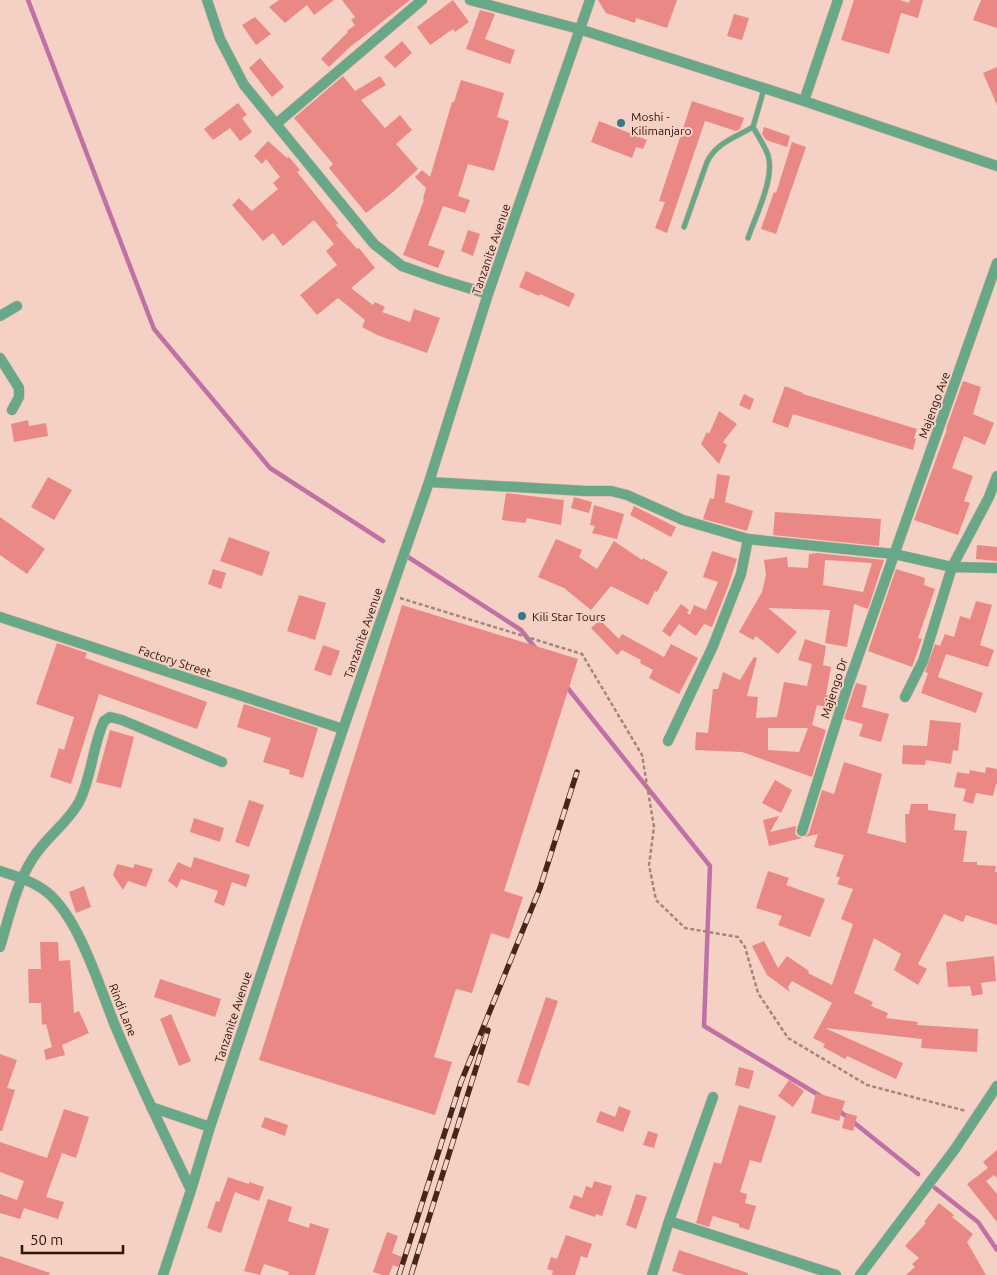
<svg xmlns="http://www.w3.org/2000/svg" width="997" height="1275" viewBox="0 0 997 1275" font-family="Ubuntu,sans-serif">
<rect width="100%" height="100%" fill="#f4d1c4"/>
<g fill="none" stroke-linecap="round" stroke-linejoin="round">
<path stroke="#c070a4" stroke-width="4.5" d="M 28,0 L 154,329 L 270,468 L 383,541
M 405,555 L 521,630 L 536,649
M 566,686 L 710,866 L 704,1026 L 822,1097
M 837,1109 L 918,1174
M 935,1188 L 978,1222 L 997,1250"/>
</g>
<path fill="#ea8886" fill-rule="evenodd" d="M 279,0 L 334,0 L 314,15 L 307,5 L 285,23 L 269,7 Z
M 342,0 L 410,0 L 350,47 L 329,67 L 321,59 L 348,32 L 347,31 L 355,25 L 351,20 L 355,17 Z
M 453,0 L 469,22 L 455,32 L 453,29 L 430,45 L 417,27 Z
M 598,0 L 677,0 L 667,28 L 636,18 L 635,23 L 606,13 Z
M 854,0 L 900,0 L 909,3 L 910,0 L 923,0 L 918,18 L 901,13 L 889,54 L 841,40 Z
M 981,0 L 997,0 L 997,28 L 973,20 Z
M 480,10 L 495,14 L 485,39 L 515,50 L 510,64 L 466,49 Z
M 734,14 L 749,18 L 742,40 L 727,36 Z
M 255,17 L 271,34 L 256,45 L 242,25 Z
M 402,41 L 412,53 L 395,68 L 384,57 Z
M 260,58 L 284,87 L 272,97 L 249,68 Z
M 997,67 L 997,105 L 983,73 Z
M 343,76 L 355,91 L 380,76 L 386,85 L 361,100 L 385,128 L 400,115 L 412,130 L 396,144 L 418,169 L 393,192 L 366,213 L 329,168 L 333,164 L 294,118 Z
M 461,80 L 504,93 L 497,117 L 509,121 L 494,171 L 468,164 L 458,196 L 470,200 L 465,213 L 443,206 L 428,245 L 445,251 L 438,268 L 403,255 L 424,200 L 423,199 L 426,188 L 415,177 L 422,170 L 430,177 L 452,102 L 454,102 Z
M 692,101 L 744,118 L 740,129 L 736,131 L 705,121 L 667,233 L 655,228 L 665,202 L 659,201 Z
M 238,103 L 247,115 L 242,118 L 252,132 L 240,141 L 230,128 L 213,140 L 204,129 Z
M 599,121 L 647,140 L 643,149 L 636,147 L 632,158 L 591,142 Z
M 764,127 L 790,136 L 787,147 L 766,140 L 762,134 Z
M 268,141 L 287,158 L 289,157 L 300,170 L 297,172 L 338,223 L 336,225 L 357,249 L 359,248 L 375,268 L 351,288 L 373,305 L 375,302 L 385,307 L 382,312 L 410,322 L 414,309 L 440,318 L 427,353 L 377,335 L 362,327 L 365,320 L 338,298 L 317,315 L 300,295 L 337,265 L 326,251 L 334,244 L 314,220 L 283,246 L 273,233 L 263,241 L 232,205 L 239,198 L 252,211 L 278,189 L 273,183 L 280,177 L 266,159 L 262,164 L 254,156 Z
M 792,142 L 806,147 L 776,234 L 761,229 L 774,192 L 776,193 Z
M 468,230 L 480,234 L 473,256 L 461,251 Z
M 526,271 L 575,294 L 569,307 L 540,294 L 539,296 L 519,287 Z
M 963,381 L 981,387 L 973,414 L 994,423 L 985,445 L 964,436 L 952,468 L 973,476 L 964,501 L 970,503 L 958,535 L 914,520 L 947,429 L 946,429 Z
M 785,386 L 803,393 L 803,394 L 917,429 L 914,438 L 916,439 L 913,450 L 793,414 L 788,428 L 772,422 Z
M 744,394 L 754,399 L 750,410 L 739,405 Z
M 719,411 L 737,424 L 723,442 L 727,445 L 719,464 L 701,444 L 707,432 L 709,434 Z
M 28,420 L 29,426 L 46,423 L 48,436 L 14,442 L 11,424 Z
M 717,474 L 730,476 L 725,502 L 753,511 L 747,531 L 703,519 L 710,498 L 714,499 Z
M 48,477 L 72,490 L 54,520 L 31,507 Z
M 506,493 L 564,500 L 561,525 L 527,518 L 525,523 L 502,520 Z
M 574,497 L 592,502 L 589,513 L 571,508 Z
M 594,505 L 624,514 L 617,539 L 592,533 L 595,526 L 590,525 Z
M 634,506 L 676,527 L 671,537 L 630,515 Z
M 775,512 L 881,519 L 879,546 L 773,535 Z
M 0,517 L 45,549 L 27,574 L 0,555 Z
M 229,537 L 270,552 L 262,576 L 220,561 Z
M 556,539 L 582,550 L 579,557 L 597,569 L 614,541 L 642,560 L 643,558 L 668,572 L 657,592 L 655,591 L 648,605 L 611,586 L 591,610 L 564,588 L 538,577 Z
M 977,545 L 997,547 L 997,561 L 976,559 Z
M 712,551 L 737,559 L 728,587 L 712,627 L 704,624 L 696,636 L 679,624 L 670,637 L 662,631 L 681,604 L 689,610 L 687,613 L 690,615 L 694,605 L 706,610 L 718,582 L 703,577 Z
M 817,553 L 884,560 L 868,609 L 854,604 L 847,647 L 825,643 L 830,610 L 768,608 L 797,632 L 778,654 L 756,636 L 753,640 L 739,632 L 762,592 L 766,575 L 764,560 L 787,557 L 788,567 L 808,568 L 809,554 ZM 825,560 L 872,563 L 863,592 L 823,585 Z
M 213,569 L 226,573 L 221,589 L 208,584 Z
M 896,569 L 925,578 L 924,585 L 935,589 L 918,638 L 922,639 L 912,667 L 868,651 Z
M 299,595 L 326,603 L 315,640 L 287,631 Z
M 976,601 L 992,605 L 980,645 L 994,650 L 988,667 L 946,654 L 938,677 L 983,693 L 976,713 L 921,693 L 928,673 L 925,672 L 935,644 L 940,646 L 945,634 L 954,637 L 960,616 L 970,619 Z
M 402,605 L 578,659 L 504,891 L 523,897 L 509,939 L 491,933 L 472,993 L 456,989 L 434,1057 L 452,1062 L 435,1115 L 259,1060 Z
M 600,620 L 619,639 L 622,634 L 664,657 L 671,644 L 698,658 L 679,694 L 649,678 L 653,670 L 640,663 L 641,660 L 622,650 L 617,655 L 591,628 Z
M 805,639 L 826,646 L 823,665 L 831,667 L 826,695 L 837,698 L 833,709 L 817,705 L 812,725 L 826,730 L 812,777 L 742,752 L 695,750 L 696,732 L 708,733 L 713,689 L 718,689 L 723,672 L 740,680 L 754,657 L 757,658 L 747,696 L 758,697 L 756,718 L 777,717 L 784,682 L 807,686 L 812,664 L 798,660 ZM 768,728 L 808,728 L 799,752 L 768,750 Z
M 57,643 L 87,653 L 85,658 L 207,702 L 197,729 L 99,694 L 71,784 L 50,777 L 59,748 L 64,750 L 74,717 L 36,704 Z
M 323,645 L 340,651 L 331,676 L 314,670 Z
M 856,683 L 867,686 L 862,707 L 889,714 L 881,742 L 859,736 L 863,724 L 844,719 Z
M 244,704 L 318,728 L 303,778 L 289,774 L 290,770 L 263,762 L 271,738 L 237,727 Z
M 930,720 L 961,723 L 958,751 L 953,750 L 951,764 L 926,760 L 925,765 L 902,764 L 903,745 L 927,746 Z
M 110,730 L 134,737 L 121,788 L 96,782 Z
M 844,762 L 882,774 L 867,833 L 906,843 L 905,814 L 909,814 L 911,804 L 928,804 L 928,810 L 956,814 L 954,830 L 967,831 L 963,862 L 977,862 L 977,865 L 996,866 L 995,872 L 997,872 L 997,925 L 966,915 L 963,922 L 944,914 L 918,964 L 927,969 L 918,985 L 894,970 L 901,954 L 874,938 L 854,993 L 873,1002 L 871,1006 L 888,1013 L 886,1018 L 918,1022 L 917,1025 L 978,1029 L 977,1052 L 921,1048 L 922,1039 L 825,1028 L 903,1063 L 896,1079 L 847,1056 L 845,1059 L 823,1047 L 825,1044 L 813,1038 L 832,1003 L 792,981 L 788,987 L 790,992 L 767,975 L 752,946 L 764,941 L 778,968 L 787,956 L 809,971 L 808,973 L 832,985 L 853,924 L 841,919 L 853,889 L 837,884 L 840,878 L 836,876 L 844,855 L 814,847 L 818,834 L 805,837 L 809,833 L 822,790 L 834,794 Z
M 986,767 L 997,769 L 997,784 L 996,784 L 993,796 L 976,793 L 973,804 L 963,801 L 966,789 L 954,787 L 957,772 L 969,774 L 970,770 L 985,773 Z
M 775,780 L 792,790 L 781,813 L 762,803 Z
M 249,800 L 264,805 L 249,847 L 235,842 Z
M 779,816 L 770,832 L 796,826 L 795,833 L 797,836 L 802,838 L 769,846 L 763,820 Z
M 194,818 L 224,828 L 220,842 L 190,832 Z
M 194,857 L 250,875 L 246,887 L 232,882 L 224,906 L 214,902 L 218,891 L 181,879 L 177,888 L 168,881 L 178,862 L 191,868 Z
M 117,864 L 133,868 L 135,864 L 153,869 L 146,887 L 128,881 L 123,890 L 113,875 Z
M 768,871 L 789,878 L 786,885 L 825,899 L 810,937 L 778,925 L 782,916 L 756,908 Z
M 84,886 L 91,907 L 76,913 L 69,892 Z
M 40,942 L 58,942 L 59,961 L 70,960 L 74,1013 L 79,1011 L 89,1033 L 62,1045 L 65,1055 L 46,1060 L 44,1050 L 52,1047 L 46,1024 L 42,1025 L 41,1003 L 29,1003 L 28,969 L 41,969 Z
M 994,956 L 996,981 L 981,983 L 983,994 L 972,996 L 970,986 L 948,987 L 946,962 Z
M 160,979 L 221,999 L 215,1017 L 154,997 Z
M 546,997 L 558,1001 L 529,1086 L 517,1082 Z
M 171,1014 L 191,1061 L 179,1066 L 160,1019 Z
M 0,1054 L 17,1060 L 7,1088 L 15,1090 L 2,1131 L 0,1131 Z
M 739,1067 L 754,1071 L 749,1089 L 735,1085 Z
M 789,1080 L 804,1091 L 793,1107 L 778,1096 Z
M 816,1093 L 845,1101 L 839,1121 L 811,1113 Z
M 739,1105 L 776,1116 L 761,1163 L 750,1160 L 740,1192 L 747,1194 L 745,1203 L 756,1206 L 749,1230 L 739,1227 L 739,1224 L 713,1216 L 709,1227 L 696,1223 L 714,1162 L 721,1164 Z
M 619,1106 L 631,1111 L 623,1132 L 596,1122 L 600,1111 L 615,1117 Z
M 64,1109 L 89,1117 L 76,1158 L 62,1153 L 46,1197 L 64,1202 L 58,1219 L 24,1208 L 20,1219 L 0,1213 L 0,1194 L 17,1200 L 24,1181 L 0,1172 L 0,1142 L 47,1158 Z
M 846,1113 L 857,1116 L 853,1131 L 842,1128 Z
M 265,1117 L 288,1125 L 285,1136 L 261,1127 Z
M 648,1131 L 658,1134 L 654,1148 L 643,1145 Z
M 997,1150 L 997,1178 L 994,1175 L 986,1181 L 997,1194 L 997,1222 L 967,1184 L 988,1168 L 983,1162 Z
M 228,1177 L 249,1184 L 249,1182 L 264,1187 L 259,1201 L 235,1192 L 221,1233 L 207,1228 L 216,1201 L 219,1202 Z
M 594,1181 L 612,1186 L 602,1216 L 596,1214 L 595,1217 L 569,1208 L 574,1195 L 582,1198 L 586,1186 L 592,1188 Z
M 636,1194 L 647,1197 L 636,1229 L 626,1225 Z
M 268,1199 L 292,1207 L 288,1221 L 309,1228 L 310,1223 L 329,1229 L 315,1275 L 288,1275 L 289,1272 L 264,1264 L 260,1275 L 244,1271 Z
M 939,1203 L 954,1215 L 952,1217 L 973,1234 L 967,1242 L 986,1275 L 906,1275 L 915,1267 L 912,1264 L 919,1258 L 905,1246 L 926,1223 L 924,1222 Z
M 387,1232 L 398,1236 L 392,1253 L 402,1257 L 398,1267 L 393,1265 L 389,1275 L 382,1275 L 373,1272 Z
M 566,1235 L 592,1244 L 587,1258 L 581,1256 L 575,1275 L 552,1275 L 553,1271 L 547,1269 L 551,1257 L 557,1259 Z
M 679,1250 L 748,1273 L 748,1275 L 685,1275 L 672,1271 Z
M 0,1256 L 50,1273 L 49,1275 L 0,1275 Z"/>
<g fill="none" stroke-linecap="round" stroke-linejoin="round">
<g stroke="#d1afa2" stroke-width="6">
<path id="lane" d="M 684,227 L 707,162 C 716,143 736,137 753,127 L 764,89
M 748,238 C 756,215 775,178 768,155 C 764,145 758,136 753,127"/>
</g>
<g stroke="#d1afa2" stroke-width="11">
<path id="street" d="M 207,0 L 220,39 L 244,85 L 374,244 L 402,266 L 439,279 L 488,294
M 470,0 L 579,29 L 804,101 L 997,166
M 804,101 L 838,0
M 276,124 L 422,0
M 0,316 L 17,306
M 0,358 L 19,388 L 19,397 L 12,410
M 429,482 L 586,491 L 611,491 L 627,495 L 683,520 L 748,539 L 894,554 L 952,567 L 997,568
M 0,617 L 343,729
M 905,697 L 923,661 L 952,567 L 989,497 L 997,476
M 668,741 L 713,646 L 741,574 L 748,539
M 802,831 L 847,688 L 997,263
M 0,871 C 16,876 35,882 48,893 C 80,920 100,989 116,1028 C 139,1083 165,1136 191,1190
M 0,947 C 9,917 16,884 33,858 C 46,837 68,823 79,802 C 92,777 92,747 104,721 L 110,717 L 122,720 L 222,762
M 151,1107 L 210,1127
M 669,1221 L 836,1275
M 163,1275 L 191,1190 L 210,1127 L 343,729 L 429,482 L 488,294 L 590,0
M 652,1275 L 669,1221 L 713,1097
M 860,1275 L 955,1149 L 997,1086"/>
</g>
<path stroke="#a68578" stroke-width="2.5" stroke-dasharray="4 2.5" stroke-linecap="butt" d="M 400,598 L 582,654 L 642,755 L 654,827 L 649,865 L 656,900 L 685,928 L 738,937 L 745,947 L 758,993 L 788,1038 L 867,1085 L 966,1111"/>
<use href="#lane" stroke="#68a888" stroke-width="5"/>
<use href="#street" stroke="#68a888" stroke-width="10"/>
<g stroke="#46261a" stroke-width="5.5">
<path id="rail" d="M 399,1275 L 461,1082 L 540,888 L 577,772
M 411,1275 L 488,1030"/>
</g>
<use href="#rail" stroke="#f4d1c4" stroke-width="4" stroke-dasharray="11" stroke-linecap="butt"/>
</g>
<g fill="#38778c" stroke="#f4d1c4" stroke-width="2">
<circle cx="621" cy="123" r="5"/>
<circle cx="522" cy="616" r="5"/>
</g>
<g text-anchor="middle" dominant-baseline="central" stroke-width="4" stroke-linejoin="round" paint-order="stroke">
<g font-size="12" fill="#311206" stroke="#f4d1c4" text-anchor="start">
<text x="631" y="116">Moshi -<tspan x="631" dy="14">Kilimanjaro</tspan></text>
<text x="532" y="616">Kili Star Tours</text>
</g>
<g font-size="12" fill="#311206" stroke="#f4d1c4">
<text transform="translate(491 249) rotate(-71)">Tanzanite Avenue</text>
<text transform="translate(934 405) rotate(-70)">Majengo Ave</text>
<text transform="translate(363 633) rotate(-71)">Tanzanite Avenue</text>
<text transform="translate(175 661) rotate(18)">Factory Street</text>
<text transform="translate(834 688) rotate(-72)">Majengo Dr</text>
<text transform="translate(123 1010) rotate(68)">Rindi Lane</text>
<text transform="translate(233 1017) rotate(-72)">Tanzanite Avenue</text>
</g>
</g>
<path d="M22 1245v8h101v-8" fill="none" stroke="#311206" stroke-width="2.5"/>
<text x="30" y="1245" font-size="15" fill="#311206" stroke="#f4d1c4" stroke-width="4" paint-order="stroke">50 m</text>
</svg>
